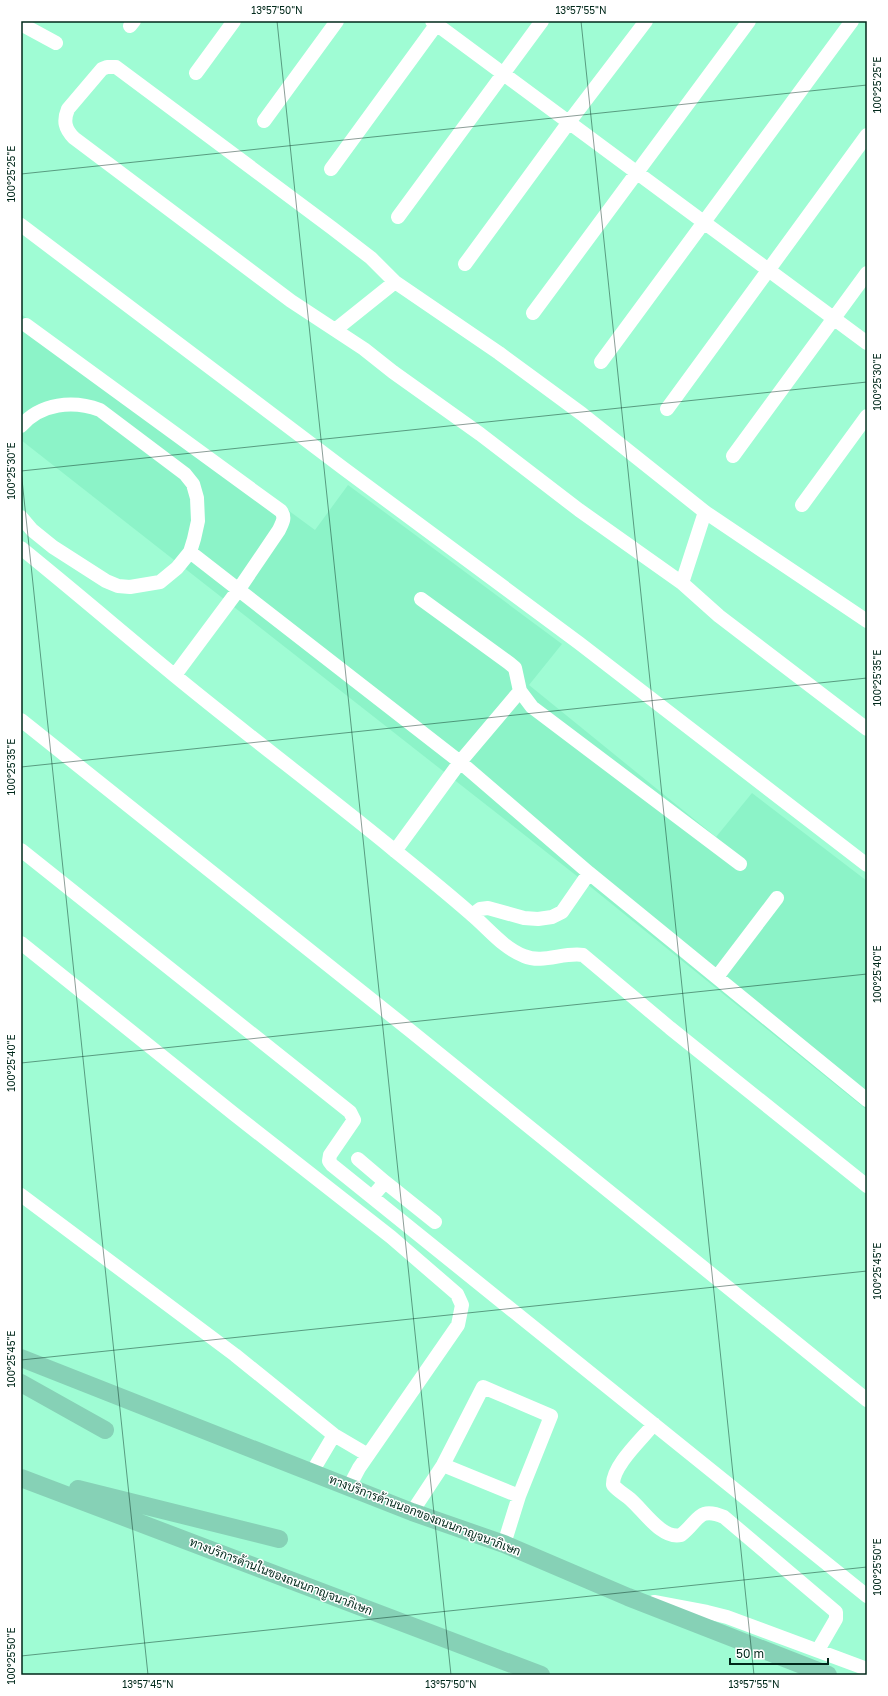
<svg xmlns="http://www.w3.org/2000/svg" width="888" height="1696" viewBox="0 0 888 1696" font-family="'Golos Text',Sarabun,sans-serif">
<rect width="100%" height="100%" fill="#9ffcd4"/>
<path fill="#8cf3c8" d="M 21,314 L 315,530 L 348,485 L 562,644 L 529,685 L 716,837 L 752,793 L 867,881 L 867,1110 L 587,884 L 21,440 Z"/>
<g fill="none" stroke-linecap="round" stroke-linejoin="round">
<path stroke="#fff" stroke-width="14" d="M 432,21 L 867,343
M 21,24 L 56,43
M 130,26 L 134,21
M 196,73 L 234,21
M 264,121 L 337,21
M 331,169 L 439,21
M 398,217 L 542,21
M 21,225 L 343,468 L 579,643 L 867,865
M 465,264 L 569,122 L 646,21
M 533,313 L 749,21
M 26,325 L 281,511 C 286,518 282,523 279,530 L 239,589 L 175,675
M 335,330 L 395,282
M 601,362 L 852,21
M 667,409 L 867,135
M 21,426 C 41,403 73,400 100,410 L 185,474 L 193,484 L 197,498 L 198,521 L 194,539 L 190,552 L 177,568 L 160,582 L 130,587 L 118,586 L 106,581 L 53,547 L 32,530 L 21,517
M 733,456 L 867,273
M 802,505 L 867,416
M 21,548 C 73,590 123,633 174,675 C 247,735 322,791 394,850 C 420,871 446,892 471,914 C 488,928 503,948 524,956 C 543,964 563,952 583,955 L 670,1028 L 867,1186
M 190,552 L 460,762 L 589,873 L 867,1100
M 682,583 L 705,512
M 421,599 L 509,663 L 515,668 L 520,691
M 867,621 L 705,512 L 582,414 L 499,353 L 395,282 L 371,258 L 332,228 L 116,67 L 107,67 L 102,69 L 68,109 C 63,121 65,129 74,138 L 291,301 L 364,349 L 393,372 L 480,434 L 579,510 L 682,583 L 719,616 L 867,729
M 21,720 L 412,1032 L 867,1400
M 21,850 L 350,1112 L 354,1120 L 330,1155 L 329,1161 L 332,1165 L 867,1596
M 395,851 L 460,762 L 520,691 L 532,707 L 740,864
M 472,915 L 480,909 L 488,908 L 524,918 L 538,919 L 552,917 L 562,912 L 589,873
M 21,943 L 234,1114 L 391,1237 L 457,1294 L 462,1305 L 458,1325 L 359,1468 L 349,1487
M 717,977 L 777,898
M 358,1159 L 385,1182 L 372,1197
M 385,1182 L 435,1222
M 21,1195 L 235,1355 L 334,1435 L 368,1455
M 654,1424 C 642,1439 612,1466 613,1485 C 618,1491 624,1494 630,1499 C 643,1510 662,1540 681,1535 C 699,1521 698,1506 724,1517 L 836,1612 L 836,1619 L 818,1650
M 443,1465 L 519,1496
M 312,1472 L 334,1435
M 412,1512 L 443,1465 L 483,1387 L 551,1416 L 519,1496 L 504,1544
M 654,1602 L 707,1612 L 727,1617 L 867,1669"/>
<path stroke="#86d1b6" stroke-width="18" d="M 21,1358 L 412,1512 L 504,1544 L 628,1597 L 828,1675
M 21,1383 L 105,1430
M 21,1478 L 541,1675
M 78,1489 L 279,1539"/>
</g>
<path fill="none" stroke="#00281a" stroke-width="1" stroke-opacity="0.45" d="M 277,21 L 451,1675M 581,21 L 754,1675M 21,174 L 867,85M 21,470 L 148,1675M 21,471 L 867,382M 21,767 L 867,678M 21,1063 L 867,974M 21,1360 L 867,1271M 21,1656 L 867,1567"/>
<g text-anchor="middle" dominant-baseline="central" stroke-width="3" stroke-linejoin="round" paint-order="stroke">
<g font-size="12" fill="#00281a" stroke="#fff">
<text transform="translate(425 1515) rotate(21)">ทางบริการด้านนอกของถนนกาญจนาภิเษก</text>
<text transform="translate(281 1576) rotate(21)">ทางบริการด้านในของถนนกาญจนาภิเษก</text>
</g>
</g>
<rect width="888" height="1696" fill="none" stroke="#ffffff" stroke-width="44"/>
<path d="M730 1658v6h98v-6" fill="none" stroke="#00281a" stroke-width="2"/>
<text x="736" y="1658" font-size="12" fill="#00281a" stroke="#ffffff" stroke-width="3" paint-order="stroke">50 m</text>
<rect x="22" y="22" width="844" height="1652" fill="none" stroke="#00281a" stroke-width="1.5"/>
<g font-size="10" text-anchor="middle" fill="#00281a">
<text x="277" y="14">13°57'50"N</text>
<text x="581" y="14">13°57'55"N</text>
<text transform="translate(877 85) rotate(-90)" y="4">100°25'25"E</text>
<text transform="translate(11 174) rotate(-90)" y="4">100°25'25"E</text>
<text transform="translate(877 382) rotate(-90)" y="4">100°25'30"E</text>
<text transform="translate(11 471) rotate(-90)" y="4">100°25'30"E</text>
<text transform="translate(877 678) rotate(-90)" y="4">100°25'35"E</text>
<text transform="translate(11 767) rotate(-90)" y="4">100°25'35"E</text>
<text transform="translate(877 974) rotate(-90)" y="4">100°25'40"E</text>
<text transform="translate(11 1063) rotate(-90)" y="4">100°25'40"E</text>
<text transform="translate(877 1271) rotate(-90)" y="4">100°25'45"E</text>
<text transform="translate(11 1359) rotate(-90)" y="4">100°25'45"E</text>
<text transform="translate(877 1567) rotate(-90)" y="4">100°25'50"E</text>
<text transform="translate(11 1656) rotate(-90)" y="4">100°25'50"E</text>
<text x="148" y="1688">13°57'45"N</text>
<text x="451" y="1688">13°57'50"N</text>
<text x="754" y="1688">13°57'55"N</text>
</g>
</svg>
